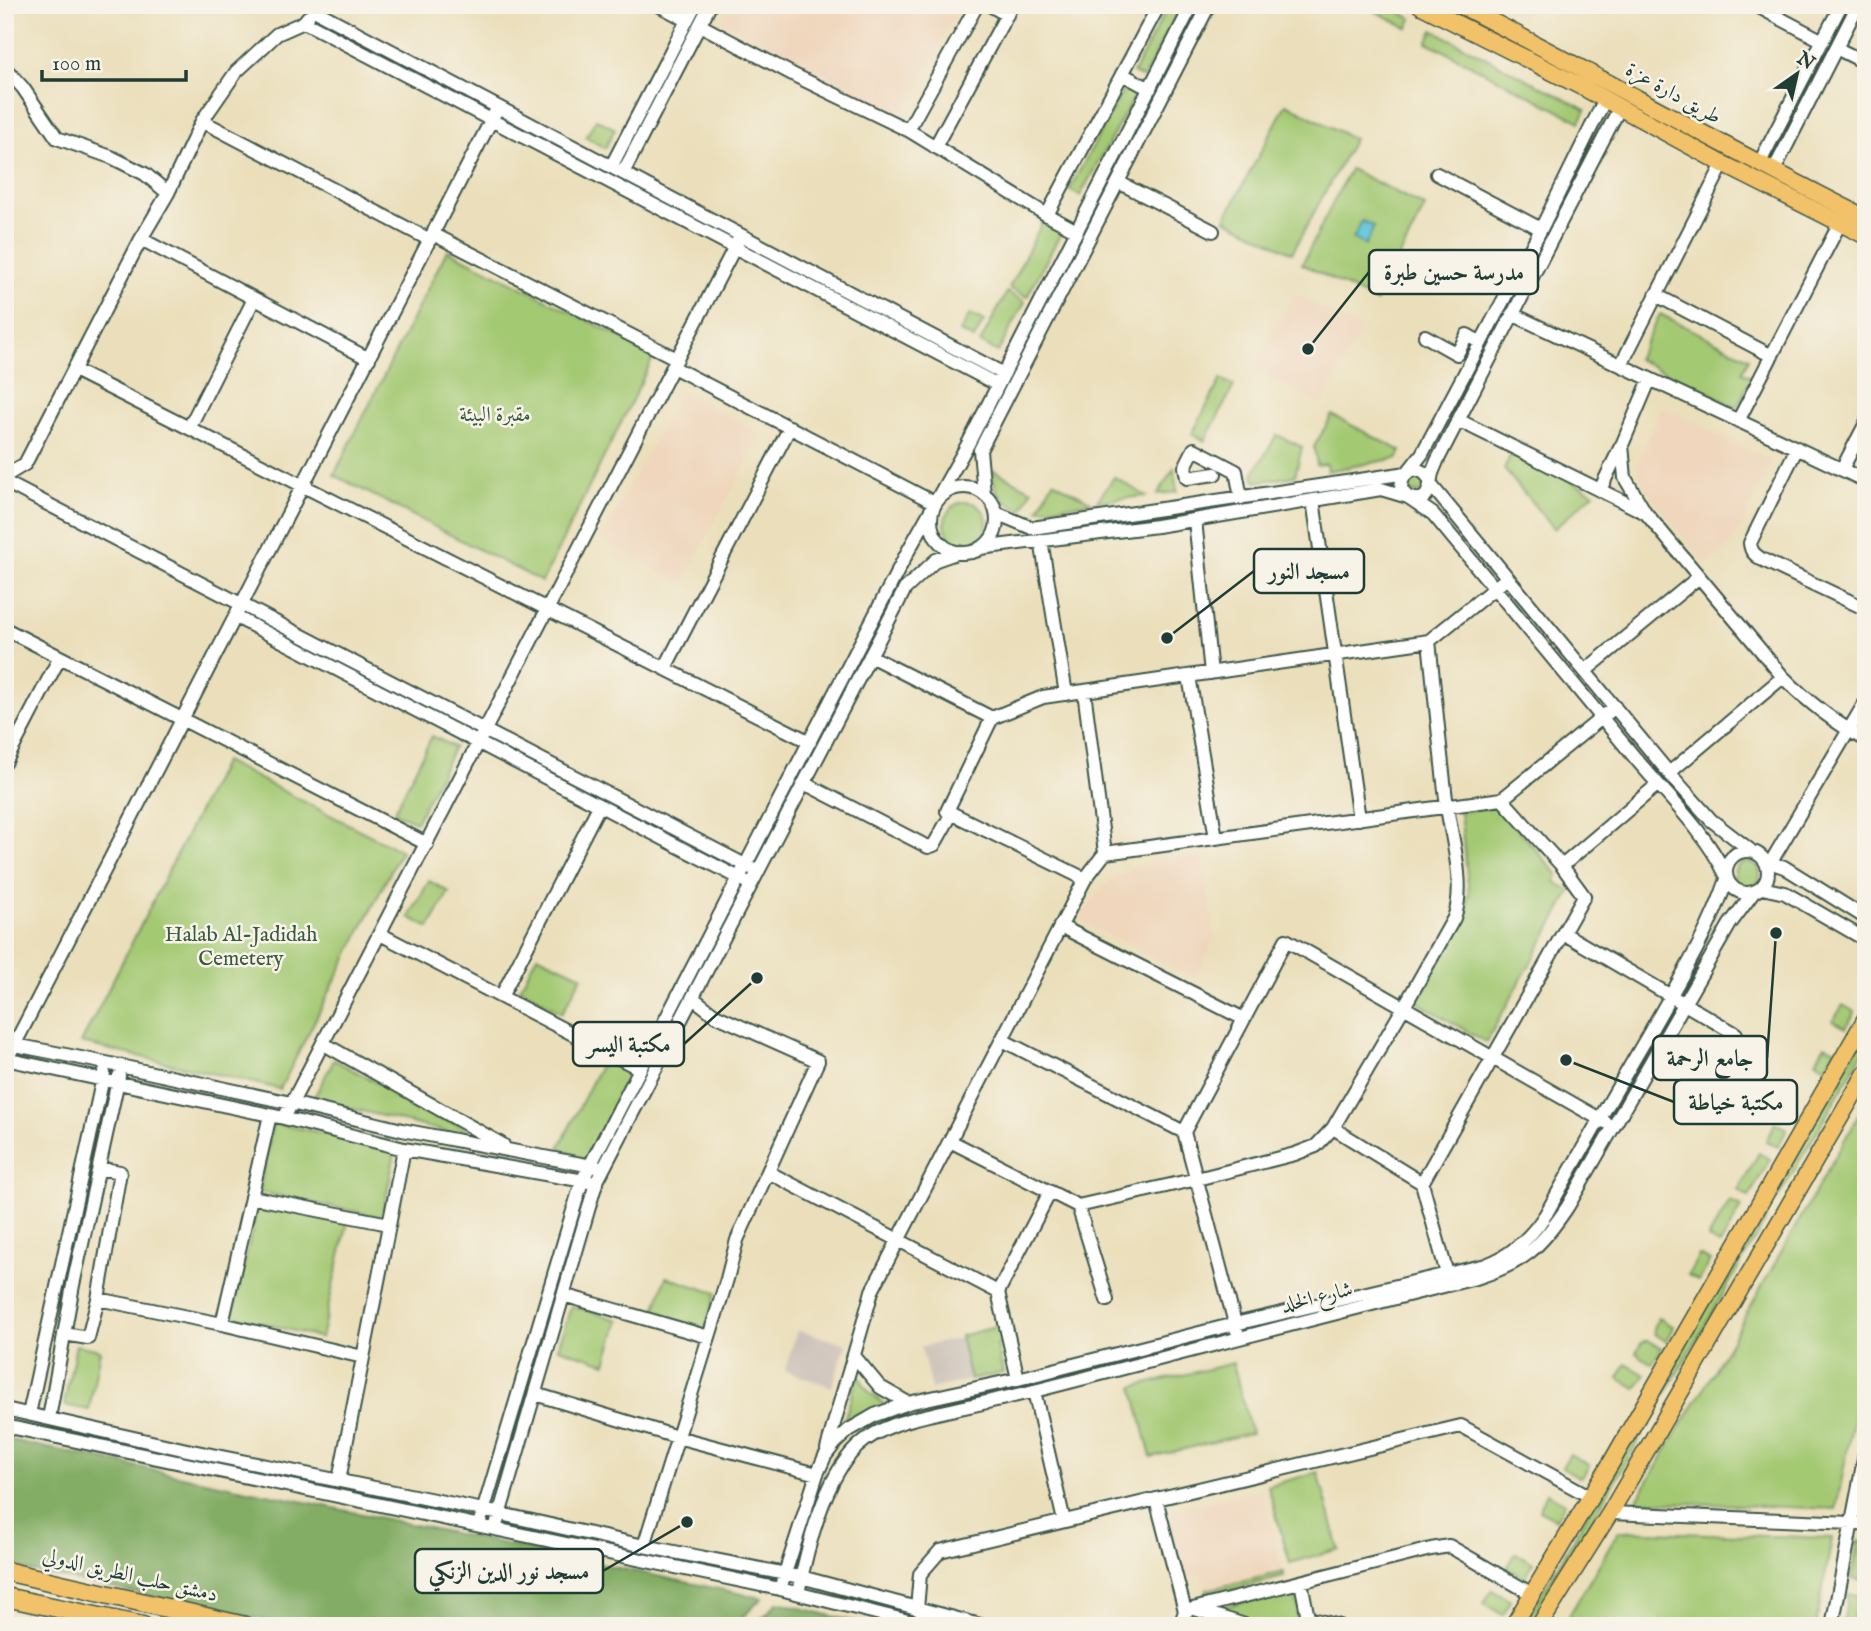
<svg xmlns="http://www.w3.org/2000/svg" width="1871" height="1631" viewBox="0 0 1871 1631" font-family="'IM FELL English',Amiri,serif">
<rect width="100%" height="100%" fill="#f7f3e8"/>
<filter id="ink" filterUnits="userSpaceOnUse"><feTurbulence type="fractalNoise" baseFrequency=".0143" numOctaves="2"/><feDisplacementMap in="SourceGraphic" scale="14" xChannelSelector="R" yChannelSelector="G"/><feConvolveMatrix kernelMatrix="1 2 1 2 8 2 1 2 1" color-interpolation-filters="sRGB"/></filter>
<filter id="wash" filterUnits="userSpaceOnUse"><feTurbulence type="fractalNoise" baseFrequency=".00686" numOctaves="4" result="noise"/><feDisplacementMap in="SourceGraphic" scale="28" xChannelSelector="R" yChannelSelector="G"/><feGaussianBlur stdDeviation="1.57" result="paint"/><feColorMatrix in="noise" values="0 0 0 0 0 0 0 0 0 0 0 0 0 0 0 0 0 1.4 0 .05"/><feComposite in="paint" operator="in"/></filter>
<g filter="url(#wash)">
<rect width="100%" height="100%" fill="#ebdfbb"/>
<path fill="#efd6bc" d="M 731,5 L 951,5 L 958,9 L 903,116 L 722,22 Z
M 1294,293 L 1362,329 L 1321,405 L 1254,369 Z
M 681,391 L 762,434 L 682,583 L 601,540 Z
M 1661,406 L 1772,462 L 1733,542 L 1706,565 L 1644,487 L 1637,465 Z
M 1202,856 L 1215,939 L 1195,979 L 1080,920 L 1100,889 L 1125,871 L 1156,861 Z
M 1263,1488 L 1283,1572 L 1206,1590 L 1201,1573 L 1186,1577 L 1170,1511 Z"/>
<path fill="#cdc2b9" d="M 797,1330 L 846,1344 L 832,1387 L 785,1371 Z
M 960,1338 L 970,1380 L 931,1389 L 921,1347 Z
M 19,1616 L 63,1626 L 18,1626 Z"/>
<path fill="#a4c973" stroke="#628354" stroke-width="2" d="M 1169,5 L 1182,5 L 1143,78 L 1133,73 Z
M 1363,5 L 1386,5 L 1412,19 L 1408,28 Z
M 1433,30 L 1586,110 L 1580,122 L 1427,42 Z
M 1125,87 L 1136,93 L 1080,196 L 1069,190 Z
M 1286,104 L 1354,139 L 1292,253 L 1225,219 Z
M 596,119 L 615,129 L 605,148 L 586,137 Z
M 1350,169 L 1425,207 L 1376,302 L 1302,264 Z
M 1043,221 L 1062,231 L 1027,297 L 1009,288 Z
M 447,250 L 655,354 L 542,582 L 334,475 Z
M 1007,292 L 1025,302 L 998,352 L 980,343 Z
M 970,314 L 984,321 L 974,339 L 960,332 Z
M 1660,314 L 1749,358 L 1742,372 L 1752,377 L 1737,407 L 1637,359 Z
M 1221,379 L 1234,386 L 1205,441 L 1192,434 Z
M 1332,415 L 1401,451 L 1398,458 L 1327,471 L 1326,464 L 1317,465 L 1314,447 Z
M 1277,435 L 1302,447 L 1295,476 L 1256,482 L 1253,474 Z
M 1516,452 L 1594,493 L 1554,529 L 1504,469 L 1511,454 Z
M 1174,468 L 1177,492 L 1158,494 Z
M 993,470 L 1032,490 L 1022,510 C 1001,502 993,492 993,470 Z
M 1114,477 L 1146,496 L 1097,501 Z
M1408 485a8 8 0 1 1 16 0a8 8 0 1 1-16 0Z
M 1053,481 L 1092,502 L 1039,509 Z
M945 523a21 21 0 1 1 42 0a21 21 0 1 1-42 0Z
M 432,736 L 454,747 L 416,822 L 394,812 Z
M 224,761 L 401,851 L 280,1089 L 81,1043 Z
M 1498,806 L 1558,875 L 1555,882 L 1571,891 L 1486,1042 L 1417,1002 L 1467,912 L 1469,893 L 1460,812 Z
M1734 875a13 13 0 1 1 26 0a13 13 0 1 1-26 0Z
M 429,881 L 449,892 L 429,928 L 409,917 Z
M 537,955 L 582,976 L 562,1013 L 520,988 Z
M 1843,1005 L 1855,1012 L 1846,1028 L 1833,1021 Z
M 1866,1033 L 1866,1047 L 1778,1198 L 1772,1195 Z
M 1825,1045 L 1835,1050 L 1826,1067 L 1816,1061 Z
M 604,1058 L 633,1072 L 588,1162 L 559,1148 Z
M 334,1060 L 492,1143 L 313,1099 Z
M 1866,1102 L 1866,1352 L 1836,1509 L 1636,1501 L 1713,1373 Z
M 273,1123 L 396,1148 L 382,1217 L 259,1192 Z
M 1775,1123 L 1787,1129 L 1778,1147 L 1766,1141 Z
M 1759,1153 L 1770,1159 L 1749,1197 L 1738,1190 Z
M 1730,1201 L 1742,1207 L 1720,1245 L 1708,1238 Z
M 258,1203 L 348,1221 L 321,1338 L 233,1315 Z
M 1761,1214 L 1765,1214 L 1767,1218 L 1531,1626 L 1523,1626 Z
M 1699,1255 L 1710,1261 L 1699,1281 L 1688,1275 Z
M 666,1277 L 716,1293 L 704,1333 L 653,1317 Z
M 571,1306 L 619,1320 L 606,1363 L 558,1348 Z
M 1659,1318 L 1674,1327 L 1667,1342 L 1655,1334 L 1654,1328 Z
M 1000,1326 L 1003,1342 L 997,1344 L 1003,1373 L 970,1380 L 960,1336 Z
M 1648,1340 L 1662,1348 L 1652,1364 L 1636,1353 L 1642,1342 Z
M 76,1345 L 100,1350 L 89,1410 L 64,1405 Z
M 1233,1363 L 1251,1433 L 1151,1457 L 1133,1387 Z
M 1626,1364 L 1645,1375 L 1636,1389 L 1618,1378 Z
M 858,1375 L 869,1392 L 885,1405 L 844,1429 L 842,1427 Z
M 1570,1454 L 1589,1465 L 1584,1474 L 1579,1477 L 1562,1467 Z
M 1318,1472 L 1339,1549 L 1290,1563 L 1268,1486 Z
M 1547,1493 L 1565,1503 L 1556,1519 L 1539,1510 Z
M 1619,1531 L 1832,1538 L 1816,1626 L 1563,1626 Z
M 1858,1541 L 1866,1543 L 1866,1566 L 1863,1581 L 1852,1579 Z
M 1516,1553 L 1533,1563 L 1525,1578 L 1507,1568 Z
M 1283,1572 L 1284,1577 L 1204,1596 L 1206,1590 Z
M 1293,1589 L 1299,1610 L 1295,1626 L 1260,1626 L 1207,1611 Z
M 1492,1590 L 1511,1601 L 1503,1615 L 1484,1604 Z
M 1849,1594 L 1859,1596 L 1853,1626 L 1842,1626 Z"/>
<path fill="#83ad65" stroke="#51754c" stroke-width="2" d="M 5,1439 L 762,1598 L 734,1626 L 294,1626 L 5,1566 Z
M 778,1602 L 870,1626 L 754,1626 Z"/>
<path fill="#5fc3dd" stroke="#3f8088" stroke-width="2" d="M 1362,221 L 1374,227 L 1365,245 L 1353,239 Z"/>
</g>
<g filter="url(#ink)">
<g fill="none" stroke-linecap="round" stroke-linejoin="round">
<g stroke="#3e5548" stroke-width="16">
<path id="minor" d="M 658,5 L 687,20
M 990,5 L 1007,15
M 1755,5 L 1823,41
M 314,10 L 1004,374
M 1487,19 L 1494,5
M 304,22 L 998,385
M 700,25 L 796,76 L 908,130 L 1047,215 L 1077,231
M 1836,48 L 1866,63
M 5,68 L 23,88 L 57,138 L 111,157 L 145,174 L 168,193
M 1122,74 L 1150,89
M 202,121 L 430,240
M 908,130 L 977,5
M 935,147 L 1012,5
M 1759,164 L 1841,5
M 611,167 L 695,5
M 1773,172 L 1858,5
M 623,173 L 710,5
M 1437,174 L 1541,229
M 1118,182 L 1213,231
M 1047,215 L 1159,5
M 433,234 L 677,359
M 141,239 L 369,359
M 1656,295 L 1772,356
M 1512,314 L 1866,481
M 1425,336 L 1457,354 L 1467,335 L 1481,343
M 1621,365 L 1723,164
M 673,367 L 935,503
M 74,370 L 810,742
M 1650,379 L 1622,445 L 1625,478 L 1645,512 L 1783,677 C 1808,702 1835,723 1866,740
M 1458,420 L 1644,512
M 1738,421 L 1840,223
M 189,428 L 254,299
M 1797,448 L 1750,543 C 1751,552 1754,554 1761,559 L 1866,609
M 1842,469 L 1866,423
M 1215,474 L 1187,478 L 1185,467 L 1194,449 L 1236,471 L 1241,498
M 5,476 L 25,464 L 141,239 L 168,193 L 202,121 L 236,72 L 277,34 L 304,22 L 308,17
M 1430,480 C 1420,463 1402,468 1401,488 C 1404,494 1407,498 1414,499 C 1429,501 1429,489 1431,479 C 1431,473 1435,467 1437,461 L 1620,107
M 5,482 L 751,868
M 1431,485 L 1669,773 L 1711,820 L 1750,850
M931 520a33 33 0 1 1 66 0a33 33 0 1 1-66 0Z
M 1600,490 L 1621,446
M 984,494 L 980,450 L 1209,5
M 1313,500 L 1359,819
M 996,513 L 1032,528 L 1407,473 L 1422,454 L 1541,229 L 1605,99
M 1195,520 L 1211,673
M 1041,540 L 1066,694
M 980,548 L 1157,526 L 1381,489 L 1408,497 L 1433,514 C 1499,594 1565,673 1631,753 C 1664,793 1703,828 1726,875
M 236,617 L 745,881
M 5,629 L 427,844
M 870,656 L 992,718
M 665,668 L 790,427
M 1585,671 L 1699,577
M 1189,676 L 1216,838
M 1084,691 L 1105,853
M 5,763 L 60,657
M 1669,773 L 1783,677
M 804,783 L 928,847 L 934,845 L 952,813
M1726 872a21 21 0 1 1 42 0a21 21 0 1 1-42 0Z
M 1767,861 L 1784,867 L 1866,918
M 1562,866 L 1657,785
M 1768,867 L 1866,701
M 1085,879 L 947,811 L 992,718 L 1043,697 L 1429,641 L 1507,578
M 1762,888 L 1785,893 L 1866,940
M 1060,926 L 1244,1019
M 1563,933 L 1736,1034
M 380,934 L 640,1069
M 501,997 L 599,806
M 1002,1040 L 1184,1132
M 5,1043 L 106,1063 L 291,1103 L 402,1130 L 597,1167
M 324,1044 L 503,1145
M 5,1059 L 284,1118 L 404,1149 L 590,1182
M 7,1059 L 498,107
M 270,1115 L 222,1324 L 363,1357
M 284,1118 L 741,235
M 1333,1128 L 1422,1183
M 950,1141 L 1078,1206 L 1197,1179 L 1295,1154 L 1316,1146 L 1333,1128 L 1404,1007 L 1454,918 C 1466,885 1452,841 1447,807 C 1440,751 1435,696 1429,641
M 768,1172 L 998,1292
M 251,1197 L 389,1224
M 1078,1206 L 1107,1300
M 1447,1274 L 1422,1183 L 1584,896 L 1562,866 L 1502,799
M 563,1295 L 709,1337
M 98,1299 L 120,1172 L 99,1168
M 1237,1331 L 1184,1132 L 1286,940 L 1605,1122
M 64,1334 L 88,1338 L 98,1299 L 222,1324
M 855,1357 L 880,1387 L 908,1403
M 1018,1379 L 998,1292 L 1050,1192
M 1034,1391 L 1064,1521
M 535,1394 L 677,1437 L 817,1474
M 5,1409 L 187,1450 L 483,1510 L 644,1546 L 801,1577 L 984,1626
M 29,1414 L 104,1073
M 49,1418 L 73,1285 L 119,1076
M 5,1426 L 780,1589 L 928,1626
M 827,1449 C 841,1396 858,1344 872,1291 L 1085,879 L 1105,853 L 1502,799 L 1615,707
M 339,1480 L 404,1149
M 1156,1499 L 1185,1611 L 1180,1626
M 1610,1513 L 1852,1523 L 1866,1525
M 479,1525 L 582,1181 L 907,553 L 968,444 L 1192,5
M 495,1529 L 596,1183 L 905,589 L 936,560 L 959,552
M 644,1546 L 727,1279 L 737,1240 L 818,1061 L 715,1015 L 693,998
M 1301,1582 L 1308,1618 L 1305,1626
M 780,1589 L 817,1474 L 825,1456 L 835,1443 L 849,1430 L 875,1415 L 908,1403 L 1018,1379 L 1235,1324 L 1486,1265 C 1513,1255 1531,1237 1546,1214 C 1580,1153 1615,1092 1650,1032 C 1678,982 1709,933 1727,879
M 798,1593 C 807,1549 824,1478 857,1447 C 883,1422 922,1417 955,1409 C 983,1403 1011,1397 1038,1390 C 1184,1353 1329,1314 1476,1278 C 1524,1263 1541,1247 1568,1206 L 1730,924 L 1753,893
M 917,1609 L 920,1574 L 940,1551 L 1461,1426 L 1591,1497
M 1195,1609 L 1248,1626
M 1185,1611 L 1431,1549 L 1449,1546 L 1532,1594
M 1308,1618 L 1340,1626
M 1832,1626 L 1866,1449"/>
</g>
<g stroke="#3e5548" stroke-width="19">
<path id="major" d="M 1420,5 L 1584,88 L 1723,164 L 1866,236
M 1460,5 C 1596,74 1729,150 1866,218
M 1513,1626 L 1611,1463 L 1866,1018
M 1539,1626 L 1610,1513 L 1866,1073"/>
</g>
<g stroke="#3e5548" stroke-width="21">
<path id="highway" d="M 5,1571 L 245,1626
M 5,1597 L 143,1626"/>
</g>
<use href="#minor" stroke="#fff" stroke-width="12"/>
<use href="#major" stroke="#f2c26a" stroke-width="16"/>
<use href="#highway" stroke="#f2c26a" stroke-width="18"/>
</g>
</g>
<g text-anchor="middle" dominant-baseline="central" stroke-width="5" stroke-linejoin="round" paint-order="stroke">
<g font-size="21" fill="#1f3d34" stroke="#f7f3e8">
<text transform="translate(1673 94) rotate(29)">طريق دارة عزة</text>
<text transform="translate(1317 1298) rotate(-14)">شارع الخلد</text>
<text transform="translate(130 1576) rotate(13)">دمشق حلب الطريق الدولي</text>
</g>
<g font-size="21" fill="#3a5941" stroke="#f7f3e8">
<text x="495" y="415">مقبرة البيئة</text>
<text x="241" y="935">Halab Al-Jadidah<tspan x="241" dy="24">Cemetery</tspan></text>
</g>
</g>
<path fill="none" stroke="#1f3d34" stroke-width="2.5" d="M1308 349L1369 272M1167 638L1254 571M757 978L684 1044M1776 933L1767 1058M1566 1060L1674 1102M687 1522L603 1571"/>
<g fill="#1f3d34" stroke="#f7f3e8" stroke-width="2.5">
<circle cx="1308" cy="349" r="7"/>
<circle cx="1167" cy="638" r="7"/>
<circle cx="757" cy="978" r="7"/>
<circle cx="1776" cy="933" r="7"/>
<circle cx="1566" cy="1060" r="7"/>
<circle cx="687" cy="1522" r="7"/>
</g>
<g fill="#f7f3e8" stroke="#1f3d34" stroke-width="2.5">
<rect x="1369" y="250" width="169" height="44" rx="7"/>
<rect x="1254" y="549" width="110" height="44" rx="7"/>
<rect x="573" y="1022" width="111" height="44" rx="7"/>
<rect x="1653" y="1036" width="114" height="44" rx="7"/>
<rect x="1674" y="1080" width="123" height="44" rx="7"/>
<rect x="415" y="1549" width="188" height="44" rx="7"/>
</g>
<g font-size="23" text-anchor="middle" font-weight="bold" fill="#1f3d34">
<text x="1454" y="280">مدرسة حسين طبرة</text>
<text x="1309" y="579">مسجد النور</text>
<text x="629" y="1052">مكتبة اليسر</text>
<text x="1710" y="1066">جامع الرحمة</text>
<text x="1736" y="1110">مكتبة خياطة</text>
<text x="509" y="1579">مسجد نور الدين الزنكي</text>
</g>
<rect width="1871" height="1631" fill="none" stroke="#f7f3e8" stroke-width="28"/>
<g transform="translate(1797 74) rotate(34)" stroke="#f7f3e8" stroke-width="5" paint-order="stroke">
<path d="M0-5L12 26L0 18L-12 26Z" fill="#1f3d34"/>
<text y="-10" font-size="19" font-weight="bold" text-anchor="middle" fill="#1f3d34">N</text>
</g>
<path d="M42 70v10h144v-10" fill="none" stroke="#1f3d34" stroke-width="3.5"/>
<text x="52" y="70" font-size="21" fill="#1f3d34" stroke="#f7f3e8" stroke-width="5" paint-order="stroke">100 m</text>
</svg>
